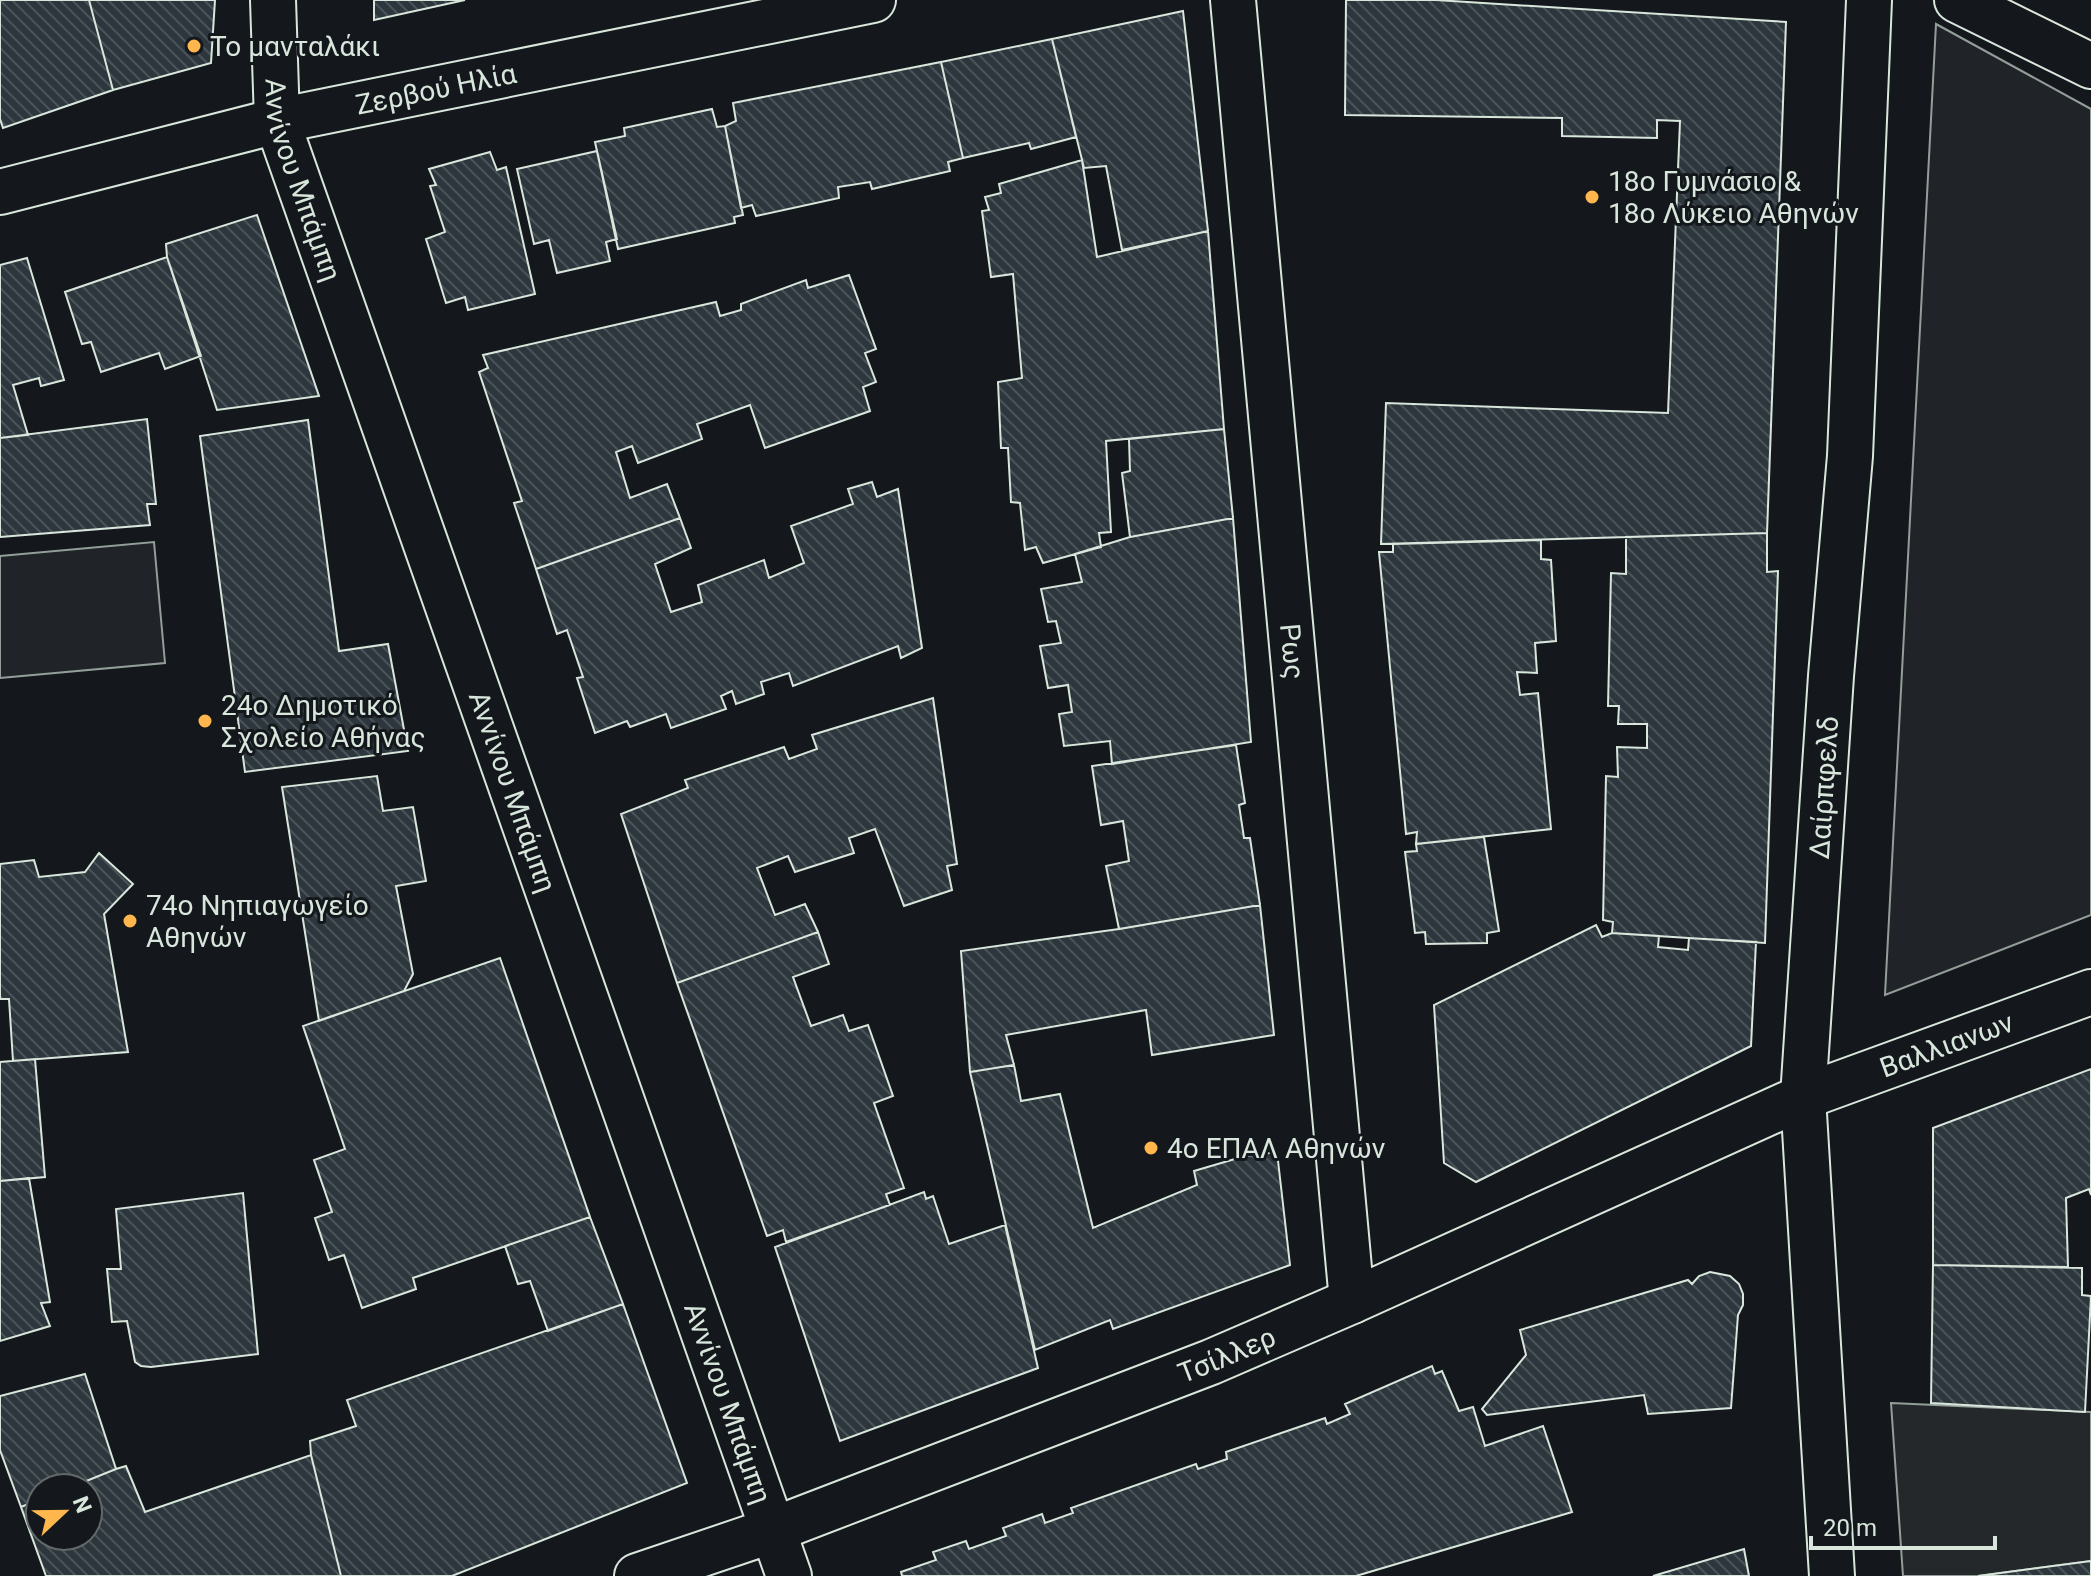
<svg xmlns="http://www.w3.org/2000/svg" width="2091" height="1576" viewBox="0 0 2091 1576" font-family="Roboto,sans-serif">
<defs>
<pattern id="building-back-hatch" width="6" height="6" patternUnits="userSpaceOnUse" patternTransform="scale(2)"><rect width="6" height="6" fill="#2c363c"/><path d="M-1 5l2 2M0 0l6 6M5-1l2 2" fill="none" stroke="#4a5358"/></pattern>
</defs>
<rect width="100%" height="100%" fill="#14181c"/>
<path fill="#202428" stroke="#939e99" stroke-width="2" d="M 1936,24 L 2091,109 L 2091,915 L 1885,995 Z
M 154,542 L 165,663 L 0,678 L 0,556 Z"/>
<path fill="#24282b" stroke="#939e99" stroke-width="2" d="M 1891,1403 L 2091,1412 L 2091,1561 L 1978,1576 L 1903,1576 Z"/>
<path fill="url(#building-back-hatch)" stroke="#d8e6dc" stroke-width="2" d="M 0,0 L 89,0 L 113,90 L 3,128 L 0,119 Z
M 89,0 L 215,0 L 211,63 L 113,90 Z
M 374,0 L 465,0 L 374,20 Z
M 1346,0 L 1436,0 L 1786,22 L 1767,533 L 1381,544 L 1386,403 L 1668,413 L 1680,121 L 1657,120 L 1657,138 L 1562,136 L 1562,118 L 1345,115 Z
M 1183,11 L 1208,231 L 1122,250 L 1106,166 L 1084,168 L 1052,39 Z
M 1052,39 L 1076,137 L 1031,149 L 1029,143 L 963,158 L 941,62 Z
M 941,62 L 963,158 L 948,162 L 950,171 L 872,189 L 870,182 L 838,187 L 839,198 L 756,216 L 752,205 L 741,208 L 725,126 L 736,121 L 733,103 Z
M 712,109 L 717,127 L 725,126 L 743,215 L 734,217 L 735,223 L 618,249 L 595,142 L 625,136 L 624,128 Z
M 597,151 L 617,239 L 606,242 L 610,261 L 557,273 L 549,240 L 534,244 L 517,169 Z
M 490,152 L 497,170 L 506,167 L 535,294 L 468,310 L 465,297 L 446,303 L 426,239 L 445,232 L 430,186 L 436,185 L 429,169 Z
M 1082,160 L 1097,257 L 1208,231 L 1224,429 L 1106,441 L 1111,532 L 1099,533 L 1101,547 L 1043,563 L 1036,547 L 1025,550 L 1020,503 L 1011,502 L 1008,448 L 1001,448 L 998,382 L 1022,378 L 1013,274 L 991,277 L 982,211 L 989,210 L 985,197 L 1001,193 L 999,184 Z
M 257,215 L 319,396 L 217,410 L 167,257 L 166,244 Z
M 167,257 L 201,356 L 165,369 L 159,353 L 101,372 L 91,342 L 82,344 L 65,292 Z
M 27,258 L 64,380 L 41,386 L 39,378 L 13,385 L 28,435 L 0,438 L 0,265 Z
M 849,275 L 876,349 L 865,353 L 876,382 L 863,387 L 870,411 L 765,448 L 750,405 L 697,424 L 702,439 L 638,463 L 632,446 L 616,452 L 630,498 L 667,484 L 680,518 L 536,569 L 514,503 L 522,501 L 479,372 L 488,368 L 483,355 L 716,302 L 720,316 L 741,310 L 741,304 L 806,280 L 808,288 Z
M 147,419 L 156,504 L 147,504 L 150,525 L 0,537 L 0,438 Z
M 308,420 L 339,651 L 388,644 L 408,751 L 245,772 L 200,436 Z
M 1224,429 L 1233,518 L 1130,537 L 1122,473 L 1130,471 L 1129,439 Z
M 872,482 L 877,497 L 898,489 L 922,648 L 901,658 L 898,646 L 793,686 L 789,673 L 761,682 L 764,694 L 736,704 L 732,691 L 721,696 L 726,709 L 671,728 L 666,714 L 630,727 L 627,721 L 595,733 L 577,678 L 583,677 L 567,630 L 557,634 L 536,569 L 680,518 L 691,548 L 655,564 L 671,612 L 702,602 L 698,585 L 764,560 L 769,578 L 804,563 L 791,526 L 853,504 L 848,489 Z
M 1233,518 L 1251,742 L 1112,764 L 1110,741 L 1064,746 L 1059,714 L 1072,712 L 1068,685 L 1048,688 L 1040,646 L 1061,643 L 1056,621 L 1048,622 L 1041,589 L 1082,582 L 1075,554 L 1130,537 Z
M 1767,533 L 1767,572 L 1778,571 L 1765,943 L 1612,933 L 1613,922 L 1603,920 L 1606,776 L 1618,777 L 1617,747 L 1647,748 L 1647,724 L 1618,724 L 1619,706 L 1608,706 L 1611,573 L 1626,574 L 1626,537 Z
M 1541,540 L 1541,559 L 1551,560 L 1556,641 L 1535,643 L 1537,673 L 1517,672 L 1520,695 L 1538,693 L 1551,829 L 1416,844 L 1417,832 L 1406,834 L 1379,552 L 1393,552 L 1393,544 Z
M 933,698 L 957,864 L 947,866 L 952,890 L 904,906 L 875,829 L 849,838 L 854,853 L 795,872 L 788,856 L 757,868 L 775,915 L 805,904 L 818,932 L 677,983 L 621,814 L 688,788 L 685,780 L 784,747 L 789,759 L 817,749 L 812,735 Z
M 1236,745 L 1245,803 L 1239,805 L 1244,838 L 1250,838 L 1260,905 L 1119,929 L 1106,866 L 1129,861 L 1123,821 L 1101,825 L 1092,766 Z
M 377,776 L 383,811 L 413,807 L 426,881 L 396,886 L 413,974 L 404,991 L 319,1021 L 282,787 Z
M 1484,837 L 1499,931 L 1487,933 L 1487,943 L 1426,944 L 1425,932 L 1415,933 L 1405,852 L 1417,851 L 1416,844 Z
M 99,853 L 133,884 L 104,914 L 128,1052 L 13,1061 L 9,999 L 0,999 L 0,864 L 34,860 L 39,877 L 85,872 Z
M 1260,905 L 1274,1035 L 1152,1055 L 1146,1010 L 1006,1035 L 1014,1065 L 970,1072 L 961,951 L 1119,929 Z
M 1596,925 L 1602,937 L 1612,933 L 1659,936 L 1658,947 L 1688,950 L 1689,938 L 1756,942 L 1751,1046 L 1476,1182 L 1444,1163 L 1434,1005 Z
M 818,932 L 829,964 L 793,977 L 811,1026 L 843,1015 L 849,1031 L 868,1025 L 893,1096 L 874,1103 L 904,1188 L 886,1194 L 890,1205 L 786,1242 L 783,1230 L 767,1236 L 677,983 Z
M 500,958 L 590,1217 L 413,1278 L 416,1289 L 362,1308 L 344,1255 L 329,1260 L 315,1218 L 332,1212 L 314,1160 L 345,1149 L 303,1026 Z
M 35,1059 L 45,1177 L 0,1181 L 0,1062 Z
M 1014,1065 L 1021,1101 L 1060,1094 L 1093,1228 L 1197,1185 L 1194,1171 L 1245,1156 L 1277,1152 L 1290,1265 L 1113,1329 L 1110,1320 L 1035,1350 L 970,1072 Z
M 2091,1069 L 2091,1195 L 2089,1189 L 2066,1198 L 2068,1267 L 1933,1265 L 1933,1128 Z
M 29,1178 L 50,1302 L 41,1303 L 50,1326 L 0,1341 L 0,1181 Z
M 924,1192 L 926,1199 L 933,1196 L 949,1244 L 1005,1225 L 1038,1368 L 840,1441 L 775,1247 Z
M 243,1193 L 258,1354 L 151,1367 L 141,1366 L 135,1362 L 127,1321 L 112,1322 L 107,1269 L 121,1269 L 116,1209 Z
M 590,1217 L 623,1304 L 548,1331 L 530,1281 L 518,1284 L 505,1246 Z
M 1933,1265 L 2082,1268 L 2082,1295 L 2091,1296 L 2085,1412 L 1931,1403 Z
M 1710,1272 L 1730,1276 L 1739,1284 L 1743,1294 L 1743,1305 L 1738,1315 L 1731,1408 L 1648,1414 L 1644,1395 L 1487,1415 L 1482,1409 L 1526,1355 L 1520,1330 L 1688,1280 L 1692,1284 L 1699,1276 Z
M 623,1304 L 687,1483 L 452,1576 L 341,1576 L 311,1455 L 310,1441 L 356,1426 L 347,1400 Z
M 1432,1366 L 1435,1374 L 1442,1371 L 1459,1411 L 1473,1407 L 1485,1446 L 1543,1426 L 1572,1512 L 1356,1576 L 902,1576 L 901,1572 L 936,1560 L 933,1552 L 966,1541 L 969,1549 L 1006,1536 L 1003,1528 L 1042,1514 L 1045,1523 L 1073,1513 L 1071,1508 L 1196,1464 L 1198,1469 L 1227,1459 L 1226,1452 L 1325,1418 L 1327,1424 L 1350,1414 L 1345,1404 Z
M 85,1374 L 116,1469 L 69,1488 L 40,1488 L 40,1499 L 21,1507 L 0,1450 L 0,1396 Z
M 311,1455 L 341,1576 L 46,1576 L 21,1507 L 40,1499 L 40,1536 L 88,1536 L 88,1488 L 69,1488 L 116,1469 L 126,1466 L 145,1512 Z
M 1744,1549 L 1749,1576 L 1653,1576 Z
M 2091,1561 L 2091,1576 L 1978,1576 Z"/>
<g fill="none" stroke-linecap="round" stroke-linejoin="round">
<g stroke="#d8e6dc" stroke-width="48">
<g id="street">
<path id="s1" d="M 273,0 L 277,121 L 789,1576"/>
<path id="s2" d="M 1233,0 L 1352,1301"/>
<path d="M 1957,0 L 2091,66"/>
<path id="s3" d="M 0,192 L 277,121 L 873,0"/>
<path id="s4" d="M 637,1576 L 773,1530 L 1211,1362 L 1352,1301 L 1803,1097 L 2091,992"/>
<path id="s5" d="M 1832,1576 L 1803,1097 L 1831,676 L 1850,456 L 1869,0"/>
</g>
</g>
<use href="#street" stroke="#14181c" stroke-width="44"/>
</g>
<g fill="#ffb74d" stroke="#14181c" stroke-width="3">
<circle cx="194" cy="46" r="8"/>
<circle cx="1592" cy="197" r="8"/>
<circle cx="205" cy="721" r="8"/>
<circle cx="130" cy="921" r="8"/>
<circle cx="1151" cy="1148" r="8"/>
</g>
<g text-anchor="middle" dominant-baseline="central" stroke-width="6" stroke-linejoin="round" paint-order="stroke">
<g font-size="28" fill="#d8e6dc" stroke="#14181c" text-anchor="start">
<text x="210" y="46">Το μανταλάκι</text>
<text x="1608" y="181">18ο Γυμνάσιο &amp;<tspan x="1608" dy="32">18ο Λύκειο Αθηνών</tspan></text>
<text x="221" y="705">24ο Δημοτικό<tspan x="221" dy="32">Σχολείο Αθήνας</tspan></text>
<text x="146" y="905">74ο Νηπιαγωγείο<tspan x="146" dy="32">Αθηνών</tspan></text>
<text x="1167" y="1148">4ο ΕΠΑΛ Αθηνών</text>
</g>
<g font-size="28" fill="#d8e6dc" stroke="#14181c">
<text stroke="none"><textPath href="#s3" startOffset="448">Ζερβού Ηλία</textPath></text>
<text stroke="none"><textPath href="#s1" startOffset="184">Αννίνου Μπάμπη</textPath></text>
<text stroke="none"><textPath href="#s2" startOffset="654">Ρως</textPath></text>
<text stroke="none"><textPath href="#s5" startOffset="790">Δαίρπφελδ</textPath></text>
<text stroke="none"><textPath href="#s1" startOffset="832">Αννίνου Μπάμπη</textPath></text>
<text stroke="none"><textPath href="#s4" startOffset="1414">Βαλλιανων</textPath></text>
<text stroke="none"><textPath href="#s4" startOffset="630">Τσίλλερ</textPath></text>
<text stroke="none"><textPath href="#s1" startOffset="1480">Αννίνου Μπάμπη</textPath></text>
</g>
</g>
<g transform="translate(64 1512) rotate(68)"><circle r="38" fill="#14181c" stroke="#626a69" stroke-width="2"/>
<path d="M0-6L14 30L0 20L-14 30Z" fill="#ffb74d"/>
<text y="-12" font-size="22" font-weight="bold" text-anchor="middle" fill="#d8e6dc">N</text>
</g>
<path d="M1811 1536v12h184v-12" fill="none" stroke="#d8e6dc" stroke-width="4"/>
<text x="1823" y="1536" font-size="24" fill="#d8e6dc" stroke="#14181c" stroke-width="6" paint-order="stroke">20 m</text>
</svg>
